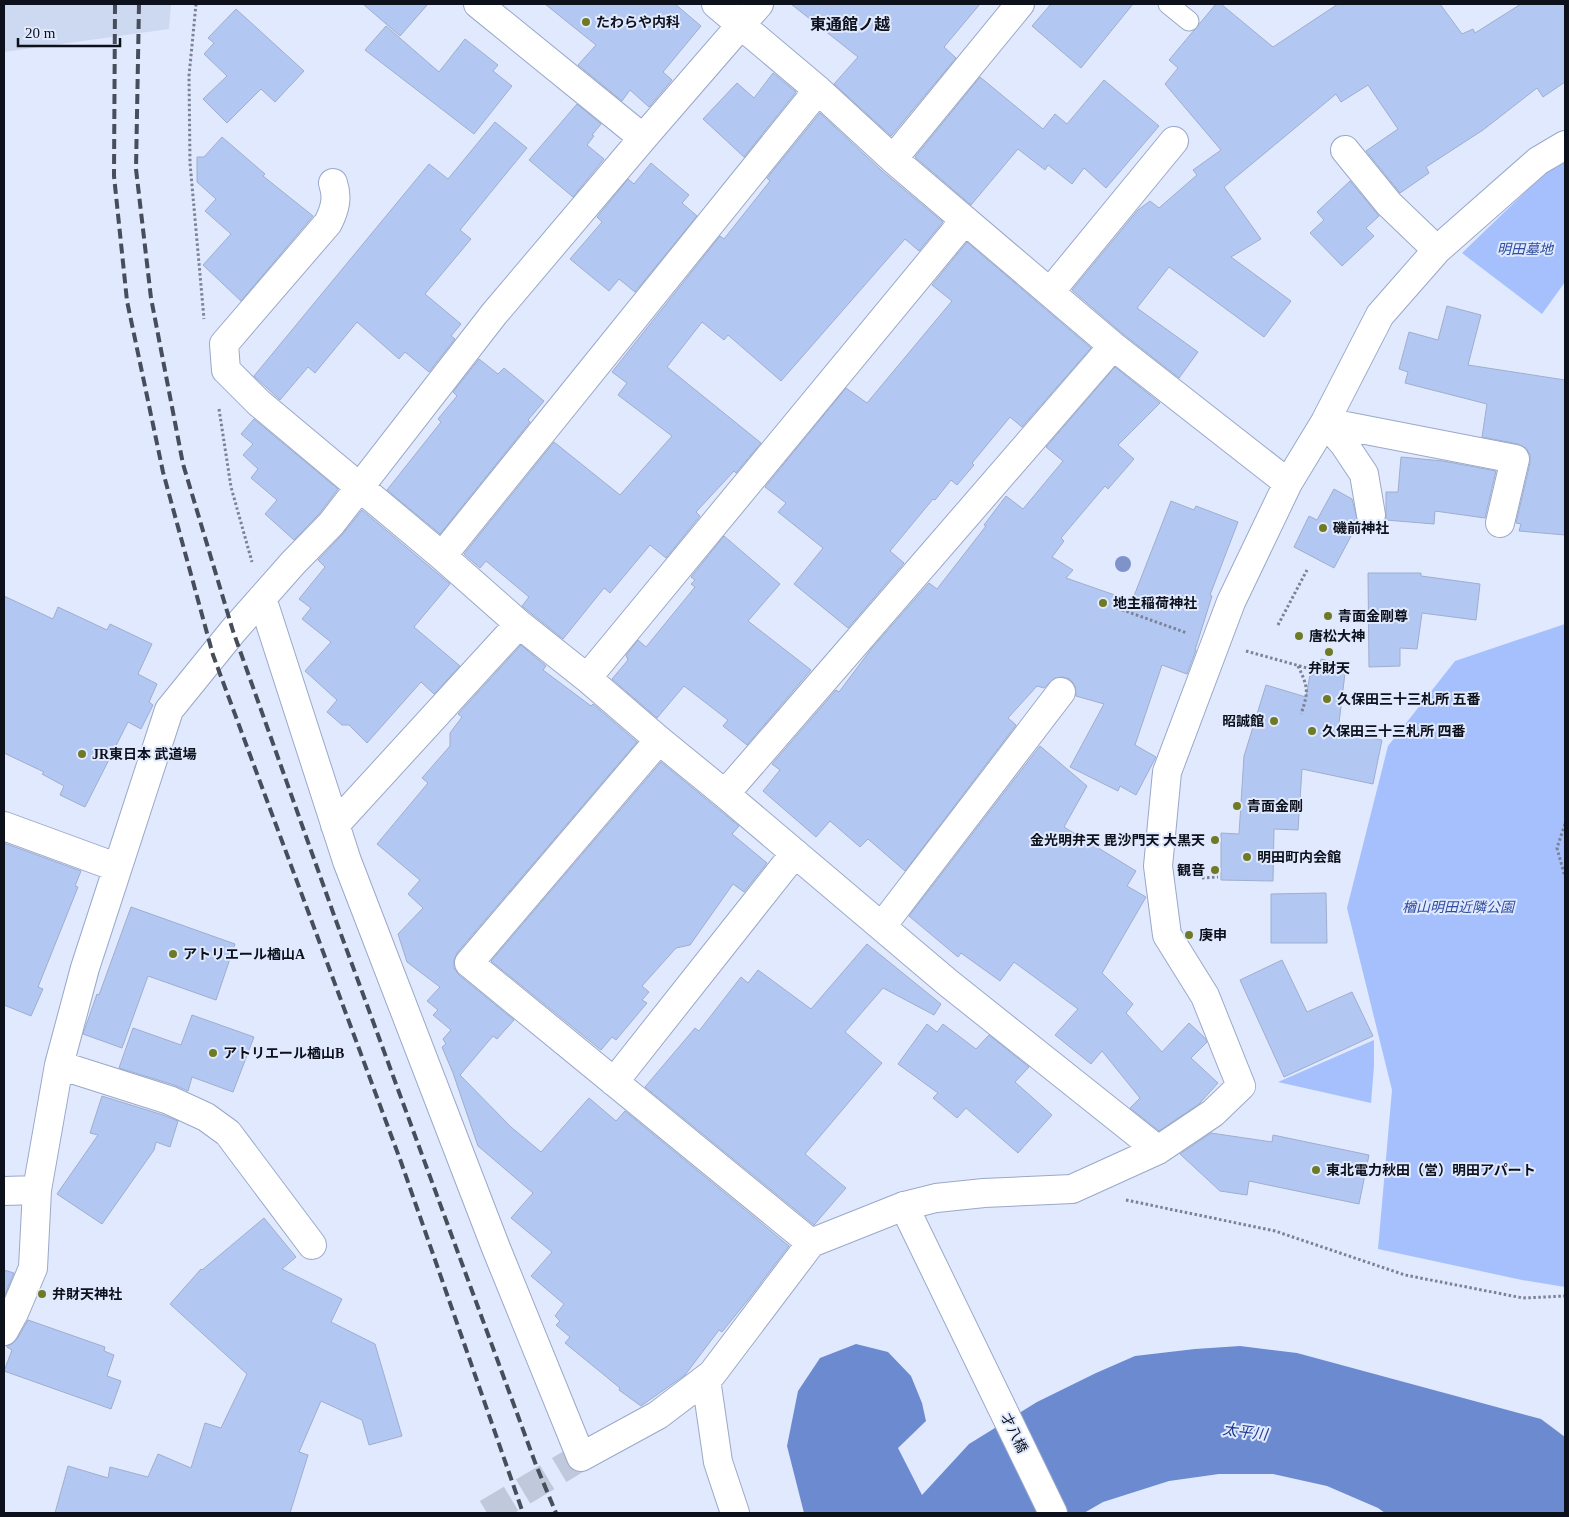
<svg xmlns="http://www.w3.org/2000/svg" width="1569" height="1517" viewBox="0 0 1569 1517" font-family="'Times New Roman','Noto Sans JP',serif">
<rect width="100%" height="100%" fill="#e0e9fe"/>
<path fill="#cdd9f0" d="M 4,4 L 171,4 L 169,29 L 4,52 Z"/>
<path fill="#a5c0fd" d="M 1565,160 L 1565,282 L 1542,314 L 1462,253 L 1549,169 Z
M 1565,624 L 1565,1287 L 1522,1280 L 1378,1249 L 1392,1090 L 1347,908 L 1388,746 L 1455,661 Z
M 1374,1040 L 1374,1066 L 1371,1103 L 1278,1082 Z"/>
<path fill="#6c8ad0" d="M 856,1344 L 888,1352 L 911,1376 L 922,1403 L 926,1421 L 898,1448 L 922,1495 L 969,1444 L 1037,1402 L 1096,1373 L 1135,1356 L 1195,1349 L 1240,1346 L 1297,1353 L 1541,1419 L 1565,1437 L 1565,1513 L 1385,1513 L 1378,1508 L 1327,1486 L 1273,1474 L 1219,1474 L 1169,1481 L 1103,1502 L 1084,1513 L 804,1513 L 787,1446 L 798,1391 L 820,1358 Z"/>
<path fill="#b3c7f3" stroke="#9faece" d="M 363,4 L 428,4 L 400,36 Z
M 545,4 L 675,4 L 701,26 L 663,72 L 672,80 L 649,107 L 630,90 L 622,101 L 578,65 L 596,45 Z
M 791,4 L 980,4 L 944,47 L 956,58 L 891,136 L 834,84 L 858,57 Z
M 1051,4 L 1133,4 L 1081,68 L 1032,26 Z
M 1216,4 L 1221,4 L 1273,47 L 1338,4 L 1440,4 L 1462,34 L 1473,29 L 1475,33 L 1521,4 L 1565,4 L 1565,82 L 1543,97 L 1537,88 L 1483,130 L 1426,167 L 1429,173 L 1400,193 L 1366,151 L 1398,129 L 1368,85 L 1341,102 L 1336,94 L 1224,187 L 1261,239 L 1231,257 L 1291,301 L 1264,337 L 1169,267 L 1137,308 L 1198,352 L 1179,378 L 1123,334 L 1072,290 L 1138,210 L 1150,201 L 1159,208 L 1197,175 L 1193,170 L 1221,150 L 1165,84 L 1178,68 L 1169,60 Z
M 236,9 L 304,71 L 275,102 L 261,89 L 227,123 L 203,99 L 227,76 L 204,54 L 214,43 L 208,38 Z
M 386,26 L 439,72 L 465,39 L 498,65 L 493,71 L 512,86 L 474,134 L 365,50 Z
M 773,73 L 796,92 L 744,157 L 703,119 L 737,83 L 754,98 Z
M 980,77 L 1043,129 L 1055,114 L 1067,124 L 1104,80 L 1159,126 L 1106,188 L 1084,168 L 1072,184 L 1048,165 L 1045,170 L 1018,149 L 971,205 L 915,157 Z
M 577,104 L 601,124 L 592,135 L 594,136 L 587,145 L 604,159 L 573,197 L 529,160 Z
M 820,113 L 882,171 L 943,222 L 919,251 L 905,239 L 781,381 L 728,335 L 724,340 L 702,322 L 667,367 L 761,443 L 736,473 L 734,471 L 696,512 L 700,516 L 666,558 L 650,545 L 610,593 L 604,588 L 563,639 L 522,606 L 529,597 L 486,561 L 480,568 L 464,554 L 554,442 L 620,495 L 672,436 L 618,395 L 627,383 L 612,372 L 720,236 L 724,239 L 770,181 L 767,178 Z
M 495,122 L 527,148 L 460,230 L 471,239 L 425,294 L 461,324 L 451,336 L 455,339 L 429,372 L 405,352 L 399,359 L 357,322 L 315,373 L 308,367 L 280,400 L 254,376 L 429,164 L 448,179 Z
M 222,137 L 265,174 L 263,176 L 313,216 L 241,301 L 203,265 L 231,234 L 205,211 L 216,199 L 197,182 L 197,157 L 204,157 Z
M 651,163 L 689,195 L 682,203 L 697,216 L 635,292 L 619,279 L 609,291 L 570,259 L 602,222 L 597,217 L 628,179 L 634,184 Z
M 1350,181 L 1379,216 L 1366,228 L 1374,236 L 1342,266 L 1310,233 L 1324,220 L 1317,212 Z
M 967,242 L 1091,348 L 1022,427 L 1010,417 L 972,463 L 974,465 L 957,485 L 951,480 L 935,500 L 933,499 L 890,551 L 904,563 L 848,628 L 794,584 L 823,548 L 778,512 L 786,503 L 765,487 L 846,388 L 867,403 L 952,301 L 932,285 Z
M 1447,306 L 1481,315 L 1468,365 L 1565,380 L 1565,535 L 1519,531 L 1521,524 L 1516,523 L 1530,463 L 1530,455 L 1526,448 L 1518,444 L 1482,437 L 1487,404 L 1405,383 L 1408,372 L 1399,369 L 1409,332 L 1438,340 Z
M 479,359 L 498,374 L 504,368 L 544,401 L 528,420 L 530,422 L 440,534 L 387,490 L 441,422 L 438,419 L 457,396 L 453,392 Z
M 1115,367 L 1160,403 L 1118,445 L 1134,459 L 1108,489 L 1105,486 L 1061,538 L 1064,541 L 1052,557 L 1073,570 L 1066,578 L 1132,601 L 1171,501 L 1194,510 L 1196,506 L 1238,522 L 1210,595 L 1212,596 L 1195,650 L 1196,650 L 1187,674 L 1162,665 L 1135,745 L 1156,757 L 1136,795 L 1120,786 L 1118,791 L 1070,767 L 1104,704 L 1076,696 L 1075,686 L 1070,679 L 1063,677 L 1055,678 L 1044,688 L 1037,686 L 1008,718 L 1016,725 L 905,871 L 868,839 L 860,847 L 830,821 L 816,837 L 763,791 L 780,770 L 772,764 L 836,690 L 839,692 L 872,648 L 929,583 L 937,589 L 986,526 L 984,525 L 1006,496 L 1023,509 L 1063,461 L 1046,447 Z
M 254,419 L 338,489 L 319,514 L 294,540 L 265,514 L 277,500 L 251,478 L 258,469 L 243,455 L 253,444 L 241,434 Z
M 1401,457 L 1443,461 L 1496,471 L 1485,518 L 1435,511 L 1434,524 L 1386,520 L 1386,492 L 1398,492 Z
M 1334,489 L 1352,499 L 1358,523 L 1334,568 L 1294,547 L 1309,516 L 1317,520 Z
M 362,510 L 450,584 L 414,627 L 460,666 L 434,694 L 421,682 L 367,743 L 349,725 L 342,725 L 327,712 L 337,700 L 305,671 L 331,642 L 302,619 L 311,608 L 299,599 L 325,567 L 318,560 L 342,535 Z
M 724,536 L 780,584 L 748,621 L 811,670 L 747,745 L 723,726 L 728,720 L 684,686 L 657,718 L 612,679 L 628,660 L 626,655 L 638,640 L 646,647 L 695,587 L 691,584 L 695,580 L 691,577 Z
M 1368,573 L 1421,573 L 1421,576 L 1480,584 L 1476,620 L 1422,613 L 1417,649 L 1400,648 L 1400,666 L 1369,667 Z
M 4,596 L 53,619 L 58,607 L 107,630 L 110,624 L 152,644 L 138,674 L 157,684 L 149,702 L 153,705 L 141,729 L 128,722 L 85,807 L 60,795 L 64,786 L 42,774 L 44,772 L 4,753 Z
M 521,645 L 546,666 L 543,670 L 591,706 L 593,704 L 637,742 L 457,953 L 454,960 L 454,968 L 459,975 L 514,1020 L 497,1039 L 493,1036 L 460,1075 L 511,1127 L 541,1152 L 589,1098 L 616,1121 L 625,1111 L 789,1246 L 751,1296 L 722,1332 L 719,1330 L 685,1375 L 641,1406 L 619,1390 L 620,1388 L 565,1343 L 570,1337 L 556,1325 L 560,1321 L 555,1316 L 564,1304 L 531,1276 L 552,1252 L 511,1218 L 533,1193 L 478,1146 L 453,1073 L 442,1047 L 446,1044 L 443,1039 L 451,1030 L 433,1015 L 438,1010 L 427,1001 L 440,987 L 407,962 L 398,934 L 423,908 L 408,894 L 420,880 L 377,844 L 428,783 L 422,778 L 450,746 L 450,733 L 462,717 L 458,714 Z
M 1321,659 L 1346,665 L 1338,731 L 1382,740 L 1373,784 L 1302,769 L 1298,830 L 1274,829 L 1273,881 L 1221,880 L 1221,833 L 1239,834 L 1244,756 L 1266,685 L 1306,697 L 1312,663 L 1320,665 Z
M 1040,746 L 1087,786 L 1064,827 L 1136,871 L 1127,886 L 1146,897 L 1102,973 L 1133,1004 L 1126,1013 L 1162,1052 L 1189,1023 L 1205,1038 L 1207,1042 L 1191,1058 L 1218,1083 L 1199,1104 L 1159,1131 L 1130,1108 L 1140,1098 L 1102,1051 L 1091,1064 L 1055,1035 L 1078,1009 L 1014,962 L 1000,981 L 961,953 L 958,957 L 909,916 Z
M 661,762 L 739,826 L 732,834 L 767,863 L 744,892 L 733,884 L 690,945 L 676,948 L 642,986 L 649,992 L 642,1000 L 647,1003 L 616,1040 L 612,1037 L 601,1050 L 491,961 Z
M 4,843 L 81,871 L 75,886 L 78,887 L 38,987 L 43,989 L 31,1016 L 4,1005 Z
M 1326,893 L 1327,943 L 1271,943 L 1271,894 Z
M 131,907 L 235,944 L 216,1000 L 148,976 L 122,1048 L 83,1034 L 97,994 L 99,995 Z
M 867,944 L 941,1004 L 934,1015 L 883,988 L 845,1032 L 882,1063 L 805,1154 L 846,1188 L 814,1225 L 645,1087 L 695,1028 L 699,1031 L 741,977 L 748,983 L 758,970 L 811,1009 Z
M 1282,960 L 1307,1012 L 1352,992 L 1373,1036 L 1284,1077 L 1240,980 Z
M 192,1015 L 254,1037 L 233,1092 L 192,1077 L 188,1091 L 174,1085 L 119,1068 L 133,1028 L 181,1045 Z
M 927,1024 L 937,1032 L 943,1024 L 976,1049 L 989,1035 L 1029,1067 L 1015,1082 L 1052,1115 L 1018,1153 L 966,1108 L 957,1118 L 933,1098 L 938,1093 L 898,1064 Z
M 102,1096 L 163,1115 L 178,1121 L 170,1147 L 156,1142 L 154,1150 L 102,1224 L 57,1194 L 98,1135 L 90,1133 Z
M 1211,1133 L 1272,1142 L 1273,1135 L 1369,1155 L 1359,1204 L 1249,1181 L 1247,1195 L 1220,1191 L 1180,1154 Z
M 264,1218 L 296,1257 L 282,1269 L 342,1299 L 331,1322 L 375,1344 L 402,1436 L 369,1445 L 362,1420 L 321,1401 L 299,1452 L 308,1455 L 290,1513 L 55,1513 L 68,1466 L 108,1478 L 110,1467 L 148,1477 L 158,1454 L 191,1468 L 205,1423 L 221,1428 L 247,1374 L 170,1304 L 201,1269 L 202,1270 Z
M 4,1270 L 14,1273 L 4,1297 Z
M 28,1320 L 105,1347 L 104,1351 L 114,1355 L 107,1376 L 121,1381 L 111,1409 L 4,1371 L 12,1350 L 7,1347 L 7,1346 L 12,1344 L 17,1339 Z"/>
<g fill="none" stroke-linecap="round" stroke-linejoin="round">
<path stroke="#c0c9dc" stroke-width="28" stroke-dasharray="28 14" stroke-linecap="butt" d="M 487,1513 L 581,1457"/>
<g stroke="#9aa9c9" stroke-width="21">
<path id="lane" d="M 1168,4 L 1189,21"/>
</g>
<g stroke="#9aa9c9" stroke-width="30">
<path id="street" d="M 478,4 L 643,138
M 716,4 L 818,90 L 893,159 L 1113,346 L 1288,483
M 1345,150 L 1389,204 L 1437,250
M 893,159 L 1020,4
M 333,183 C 338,198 335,209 328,223 L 224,344 L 226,370 L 259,403 L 442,556 L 519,624 L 587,678 L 659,740 L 725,794 L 947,982 L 1158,1150
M 1050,292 L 1174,141
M 1325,422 L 1515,459 L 1500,523
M 1325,422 L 1344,444 L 1364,474 L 1371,515
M 442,556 L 818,90
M 262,598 L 347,861 L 496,1248 L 581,1457 L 658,1415 L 712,1374 L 811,1243 L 904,1206 L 936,1198 L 984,1193 L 1072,1189 L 1158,1150 L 1213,1113 L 1241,1086 L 1205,996 L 1167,935 L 1158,866 L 1167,772 L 1231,602 L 1288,483 L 1325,422 L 1380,315 L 1437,250 L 1538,161 L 1565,145
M 587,678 L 965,220
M 659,740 L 469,963 L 811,1243
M 725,794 L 1113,346
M 335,825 L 519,624
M 4,826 L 116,867
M 882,926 L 1061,692
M 59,1065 L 169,1100 L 206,1117 L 228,1133 L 312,1245
M 614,1082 L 795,853
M 4,1191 L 37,1190
M 4,1331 L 14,1313 L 33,1268 L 37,1190 L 59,1065 L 85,968 L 169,710 L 233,631 L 293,563 L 331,524 L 494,314 L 643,138 L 759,4
M 706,1379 L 718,1462 L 735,1513"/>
</g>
<g stroke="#9aa9c9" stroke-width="30">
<path id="secondary" d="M 904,1206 L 1053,1513"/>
</g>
<path stroke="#7b8293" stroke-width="3" stroke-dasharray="2.5 2.5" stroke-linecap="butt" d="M 196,4 L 189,76 L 190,163 L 204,319
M 219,409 L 231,487 L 252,562
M 1117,608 L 1187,633
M 1278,625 L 1307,570
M 1246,651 L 1307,668
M 1298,666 C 1308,687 1309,691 1301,714
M 1565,824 L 1557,848 L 1565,877
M 1202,878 L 1218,877
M 1126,1200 L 1275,1231 L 1405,1275 L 1523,1298 L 1565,1296"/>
<use href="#lane" stroke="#fff" stroke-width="19"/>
<use href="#street" stroke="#fff" stroke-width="28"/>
<use href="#secondary" stroke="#fff" stroke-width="28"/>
<path stroke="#474d5b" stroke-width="4" stroke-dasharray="10 5" stroke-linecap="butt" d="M 115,4 L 114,176 L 127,301 L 163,472 L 213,655 L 401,1162 L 523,1513
M 139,4 L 136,169 L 151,298 L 183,464 L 233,631 L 335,918 L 536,1465 L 556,1513"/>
</g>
<circle fill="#7e93ca" cx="1123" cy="564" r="8"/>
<g fill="#6f7a25" stroke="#e0e9fe" stroke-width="2">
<circle cx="586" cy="22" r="5"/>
<circle cx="1323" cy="528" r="5"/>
<circle cx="1103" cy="603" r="5"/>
<circle cx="1328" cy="616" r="5"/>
<circle cx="1299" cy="636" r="5"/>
<circle cx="1329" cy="652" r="5"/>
<circle cx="1327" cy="699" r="5"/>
<circle cx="1274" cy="721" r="5"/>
<circle cx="1312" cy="731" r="5"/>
<circle cx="82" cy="754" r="5"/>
<circle cx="1237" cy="806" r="5"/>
<circle cx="1215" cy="840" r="5"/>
<circle cx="1247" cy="857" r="5"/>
<circle cx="1215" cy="870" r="5"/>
<circle cx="1189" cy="935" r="5"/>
<circle cx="173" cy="954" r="5"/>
<circle cx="213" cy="1053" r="5"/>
<circle cx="1316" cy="1170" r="5"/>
<circle cx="42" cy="1294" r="5"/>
</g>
<g text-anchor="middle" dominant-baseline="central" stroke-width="4" stroke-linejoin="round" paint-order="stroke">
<g font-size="14" font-weight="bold" fill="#0c111c" stroke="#e0e9fe" text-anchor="start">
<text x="596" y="22">たわらや内科</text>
<text x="1333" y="528">磯前神社</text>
<text x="1113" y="603">地主稲荷神社</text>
<text x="1338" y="616">青面金剛尊</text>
<text x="1309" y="636">唐松大神</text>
<text x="1329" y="668" text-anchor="middle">弁財天</text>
<text x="1337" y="699">久保田三十三札所 五番</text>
<text x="1264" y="721" text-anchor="end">昭誠館</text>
<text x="1322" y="731">久保田三十三札所 四番</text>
<text x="92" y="754">JR東日本 武道場</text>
<text x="1247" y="806">青面金剛</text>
<text x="1205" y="840" text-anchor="end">金光明弁天 毘沙門天 大黒天</text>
<text x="1257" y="857">明田町内会館</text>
<text x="1205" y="870" text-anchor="end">観音</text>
<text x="1199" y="935">庚申</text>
<text x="183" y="954">アトリエール楢山A</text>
<text x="223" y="1053">アトリエール楢山B</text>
<text x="1326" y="1170">東北電力秋田（営）明田アパート</text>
<text x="52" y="1294">弁財天神社</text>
</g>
<g font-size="14" font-style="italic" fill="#2e4ca0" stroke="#e0e9fe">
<text x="1525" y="249">明田墓地</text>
<text x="1458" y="907">楢山明田近隣公園</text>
</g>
<g font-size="14" fill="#0c111c" stroke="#e0e9fe">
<text transform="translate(1014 1433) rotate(64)">才八橋</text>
</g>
<g font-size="15" font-style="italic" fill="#1e398c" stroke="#e0e9fe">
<text transform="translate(1245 1432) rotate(7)">太平川</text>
</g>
<g font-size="16" font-weight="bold" fill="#0c111c" stroke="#e0e9fe">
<text x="850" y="24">東通館ノ越</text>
</g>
</g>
<rect width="1569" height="1517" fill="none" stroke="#0c111c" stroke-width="10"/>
<path d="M18 38v8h102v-8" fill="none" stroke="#0c111c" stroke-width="2.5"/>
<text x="25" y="38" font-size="15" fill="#0c111c" stroke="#e0e9fe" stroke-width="4" paint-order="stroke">20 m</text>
</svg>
